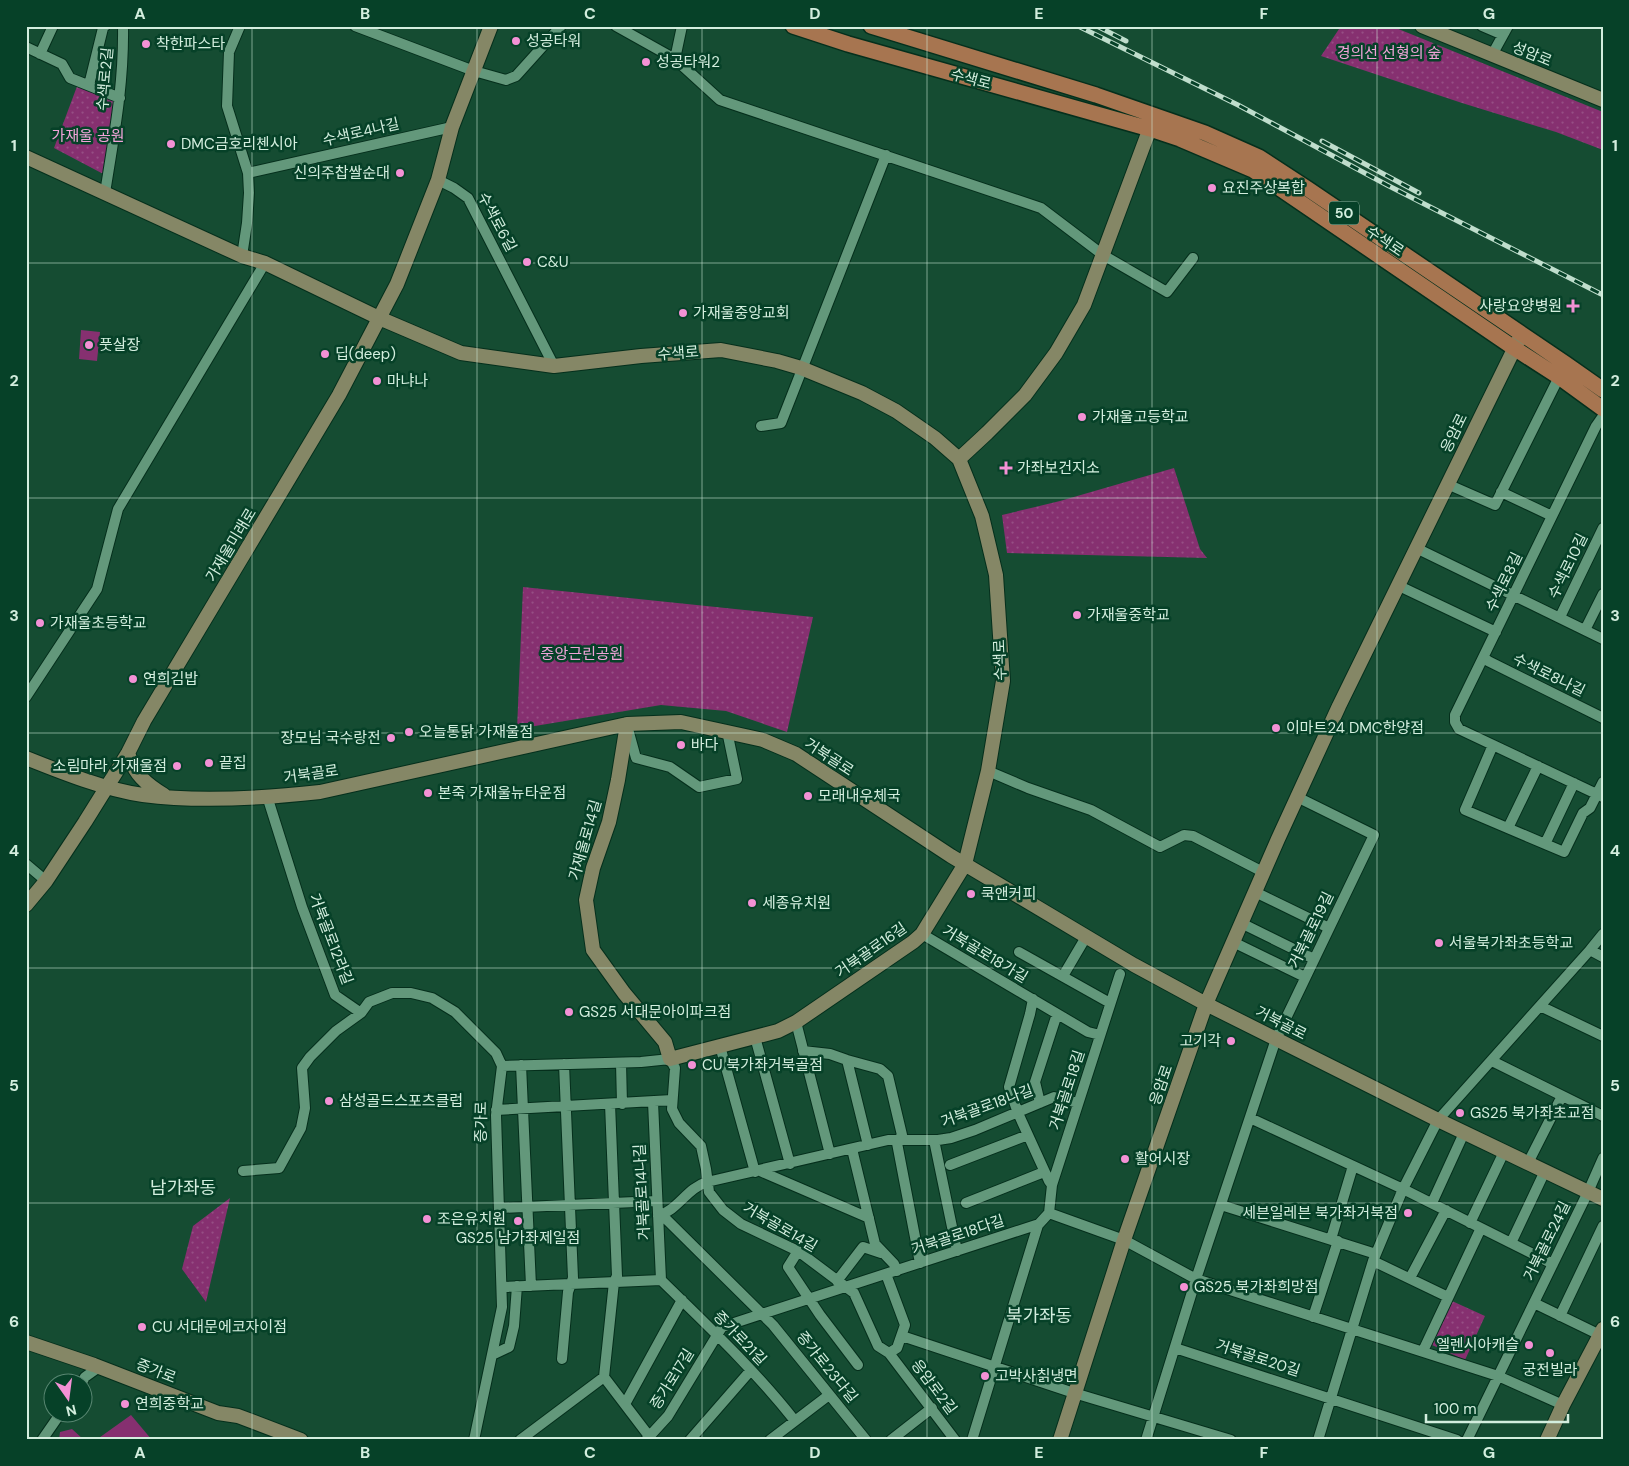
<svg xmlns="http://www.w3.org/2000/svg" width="1629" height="1466" viewBox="0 0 1629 1466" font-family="'DM Sans','Noto Sans KR',sans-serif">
<defs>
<pattern id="park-dots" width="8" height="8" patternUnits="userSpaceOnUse" patternTransform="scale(1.25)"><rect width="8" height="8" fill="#863070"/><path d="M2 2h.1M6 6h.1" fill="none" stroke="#964e84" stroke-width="1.8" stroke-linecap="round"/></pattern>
</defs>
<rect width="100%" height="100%" fill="#154c32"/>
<path fill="url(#park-dots)" d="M 1341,26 L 1391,26 L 1603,112 L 1603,150 L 1556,132 L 1462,103 L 1321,56 Z
M 79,81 L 120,101 L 109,177 L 54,148 Z
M 1174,468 L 1200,549 L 1207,558 L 1007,553 L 1002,515 L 1060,501 Z
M 523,587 L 813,617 L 787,732 L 726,711 L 661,705 L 517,729 Z
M 230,1198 L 206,1302 L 182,1269 L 193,1226 Z
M 1452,1301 L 1485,1316 L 1465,1360 L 1432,1345 Z"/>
<path fill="#863070" d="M 81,330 L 100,332 L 97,361 L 79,359 Z
M 131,1415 L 152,1440 L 96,1440 Z
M 72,1429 L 84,1440 L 59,1440 L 60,1432 Z"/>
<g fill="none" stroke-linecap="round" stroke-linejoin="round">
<g stroke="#052f1c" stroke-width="12">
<path id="street" d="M 240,26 L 229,52 L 227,106 L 248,173 L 249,193 L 247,223 L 242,256
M 355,26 L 474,71 L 506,80 L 516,76 L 561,26
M 616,26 L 675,59 L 720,100 L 1041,208 L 1103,255 L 1167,292 L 1193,258
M 1482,26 L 1503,35
M 26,47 L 62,64 L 70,78 L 120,98
M 40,54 L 53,26
M 1492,55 L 1508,26
M 675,59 L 682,26
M 89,85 L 103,28 L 105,26
M 248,173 L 452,127
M 438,180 L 454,188 L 468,198 L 554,366
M 105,193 C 114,136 124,84 123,26
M 1603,416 L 1596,426 L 1455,715 L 1455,722 L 1459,729 L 1603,797
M 761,426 L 781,423 L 886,155
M 1447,484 L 1495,505 L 1559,377
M 1501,492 L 1552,516
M 1416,548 L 1603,639
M 1397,585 L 1496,632
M 1560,617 L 1603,528
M 1585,630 L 1603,594
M 1484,657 L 1488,661 L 1603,718
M 26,697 L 97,589 L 118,509 L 265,263
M 628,729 L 636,758 L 670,767 L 699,787 L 737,779 L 727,731
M 1493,745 L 1465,810 L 1564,852 L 1583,813 L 1590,808 L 1603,782
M 988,771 L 1028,788 L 1091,810 L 1160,847 L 1184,835 L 1193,836 L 1263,872
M 267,796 L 302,907 L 335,995 L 361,1013
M 1508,828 L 1538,766
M 1545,844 L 1574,783
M 26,864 L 46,881
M 1255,892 L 1329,928
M 1241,923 L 1314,959
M 922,934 L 1088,1032 L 1100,1035
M 1233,942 L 1305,977
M 1590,950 L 1603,957
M 1019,952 L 1110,1003
M 1063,976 L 1086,937
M 1033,999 L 1030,1014 L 1009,1087 L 1018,1113 L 1049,1181 L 1052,1185
M 1540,1006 L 1603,1036
M 796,1022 L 830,1154
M 755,1037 L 790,1164
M 720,1046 L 755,1172
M 803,1051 L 830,1054 L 847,1060 L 880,1069 L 888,1076 L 902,1135 L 897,1143 L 920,1263
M 847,1060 L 868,1145
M 1492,1061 L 1603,1116
M 621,1063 L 622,1104
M 521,1065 L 531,1286
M 502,1066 L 641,1062 L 670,1059 L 675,1068 L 672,1109 L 679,1123 L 701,1146 L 706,1169 L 709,1192 L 723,1210 L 741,1224 L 798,1251 L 854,1293 L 878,1346 L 889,1353 L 955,1440
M 653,1102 L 661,1280
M 1040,1103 L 1035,1082 L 1057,1014
M 496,1110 L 672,1100
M 1250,1118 L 1403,1189 L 1553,1264
M 934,1140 L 957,1251
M 852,1149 L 875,1244 L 894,1264 L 897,1271
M 1528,1163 L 1562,1096
M 950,1165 L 1028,1135
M 243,1171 L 279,1168 L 301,1128 L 305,1108 L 302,1068 L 310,1057 L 336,1031 L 361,1013 L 369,1002 L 392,993 L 411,993 L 432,998 L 455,1012 L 496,1053 L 502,1066 L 496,1115 L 502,1307 L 474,1440
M 760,1171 L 869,1218
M 966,1203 L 1044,1172
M 1432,1203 L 1464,1133
M 1221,1205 L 1376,1254
M 500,1208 L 657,1201
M 1049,1213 L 1124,1240 L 1196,1279 L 1498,1376 L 1563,1405
M 658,1216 C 678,1210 687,1188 707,1182 L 888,1140 L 938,1140 L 951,1138 L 975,1130 L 1054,1097 L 1078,1103
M 658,1216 L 666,1219 L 773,1325 L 866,1440
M 1470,1223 L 1504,1152
M 1331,1239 L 1353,1166
M 1511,1243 L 1545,1171
M 798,1251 L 788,1267 L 820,1315 L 858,1365
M 1373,1261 L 1448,1297
M 886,1274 L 905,1325 L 897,1348 L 889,1353
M 1410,1278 L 1446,1210
M 661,1280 C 707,1325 755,1370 795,1421
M 837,1281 L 863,1247 L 881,1253
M 502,1287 L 661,1280
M 1534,1303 L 1600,1335
M 1560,1316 L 1603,1226
M 1313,1317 L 1338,1241
M 902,1336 L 1074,1393 L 1231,1440
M 1175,1348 L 1457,1440
M 1423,1351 L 1481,1228
M 492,1355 L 509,1347 L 514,1326 L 517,1286
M 562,1359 L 568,1292 L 573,1278 L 564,1064
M 604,1377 L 614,1282 L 617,1276 L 610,1104
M 81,1384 L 85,1377 L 99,1367
M 625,1404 L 682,1300
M 42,1440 L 60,1414
M 520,1440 L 604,1377 L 652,1440
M 646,1440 L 668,1416 L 722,1327 L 1039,1224
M 690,1440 L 751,1370
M 770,1440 L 829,1395
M 891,1440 L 932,1408
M 972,1440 L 1038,1225 L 1049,1213 L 1052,1185 L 1120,974
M 1146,1440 L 1196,1279 L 1276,1039 L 1374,835 L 1297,797
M 1318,1440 L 1373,1261 L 1403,1189 L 1438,1120 L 1590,950 L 1603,934
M 1467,1440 L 1588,1192 L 1603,1158"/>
</g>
<g stroke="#052f1c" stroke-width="16">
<path id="secondary" d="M 1422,26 L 1603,100
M 26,157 L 242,256 L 265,263 L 379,318 L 461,353 L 554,366 L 641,356 L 721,350 L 777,361 L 801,368 L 862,393 L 896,411 L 935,438 L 959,459 L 982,516 L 996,575 L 1003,681 L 988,771 L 965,864 L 922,934 L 913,942 L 796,1022 L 778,1031 L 670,1059 L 665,1042 L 624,993 L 593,950 L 586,900 L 593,868 L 609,822 L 618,780 L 627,724
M 959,459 L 987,433 L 1025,395 L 1056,353 L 1084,305 L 1153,120
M 128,753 C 134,774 146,784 164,795
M 26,758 C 61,772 106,790 143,795 C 197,802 266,798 320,792 L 627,724 L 681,722 L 763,740 L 796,754 L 951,856 L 1134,965 L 1206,1004 L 1438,1120 L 1603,1199
M 26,905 L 46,881 L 85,822 L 128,753 L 144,721 L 339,395 L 397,284 L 438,180 L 452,127 L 491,26
M 26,1342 L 94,1365 L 218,1413 L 238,1416 L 301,1440
M 1060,1440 L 1124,1240 L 1206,1004 L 1278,839 L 1339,706 L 1519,339
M 1547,1440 L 1563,1405 L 1603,1329"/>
</g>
<g stroke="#052f1c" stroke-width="18">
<path id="primary" d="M 793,26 L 848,44 L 1150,129 L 1180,139 L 1253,170 L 1514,348 L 1559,377 L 1603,409
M 871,26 L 1096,95 L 1205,133 L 1259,157 L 1308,189 L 1566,364 L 1603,390"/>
</g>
<use href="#street" stroke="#63987b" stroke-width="10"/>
<use href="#secondary" stroke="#858766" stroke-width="14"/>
<use href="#primary" stroke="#a77550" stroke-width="15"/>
<g stroke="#bfddcc" stroke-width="5">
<path id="rail" d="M 1078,26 L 1238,105 L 1387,185 L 1603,295
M 1097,26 L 1126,41
M 1322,141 L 1419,193"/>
</g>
<use href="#rail" stroke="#064128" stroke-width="3" stroke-dasharray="9" stroke-linecap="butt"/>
</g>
<path fill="none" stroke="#d3eede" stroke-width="1" stroke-opacity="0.55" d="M 252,26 L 252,1440M 477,26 L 477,1440M 702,26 L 702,1440M 927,26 L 927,1440M 1152,26 L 1152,1440M 1377,26 L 1377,1440M 26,263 L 1603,263M 26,498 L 1603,498M 26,733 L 1603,733M 26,968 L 1603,968M 26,1203 L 1603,1203"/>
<g fill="#f391d5" stroke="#064128" stroke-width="2">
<circle cx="516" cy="41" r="5"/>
<circle cx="146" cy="44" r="5"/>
<circle cx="646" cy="62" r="5"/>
<circle cx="171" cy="144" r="5"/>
<circle cx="400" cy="173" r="5"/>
<circle cx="1212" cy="188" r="5"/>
<circle cx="527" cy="262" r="5"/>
<path d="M1570.5 298.5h5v5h5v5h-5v5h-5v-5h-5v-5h5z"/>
<circle cx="683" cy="313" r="5"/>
<circle cx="89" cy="345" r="5"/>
<circle cx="325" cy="354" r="5"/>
<circle cx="377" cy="381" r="5"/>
<circle cx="1082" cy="417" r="5"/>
<path d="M1003.5 460.5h5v5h5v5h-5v5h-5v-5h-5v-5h5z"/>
<circle cx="1077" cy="615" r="5"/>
<circle cx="40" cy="623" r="5"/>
<circle cx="133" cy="679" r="5"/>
<circle cx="1276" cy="728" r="5"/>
<circle cx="409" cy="732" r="5"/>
<circle cx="391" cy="738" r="5"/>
<circle cx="681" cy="745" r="5"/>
<circle cx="209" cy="763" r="5"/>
<circle cx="177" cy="766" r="5"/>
<circle cx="428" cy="793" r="5"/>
<circle cx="808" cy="796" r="5"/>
<circle cx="971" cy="894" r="5"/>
<circle cx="752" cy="903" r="5"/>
<circle cx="1439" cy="943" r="5"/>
<circle cx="569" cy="1012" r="5"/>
<circle cx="1231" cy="1041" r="5"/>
<circle cx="692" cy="1065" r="5"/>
<circle cx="329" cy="1101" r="5"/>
<circle cx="1460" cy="1113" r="5"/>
<circle cx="1125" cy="1159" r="5"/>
<circle cx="1408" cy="1213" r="5"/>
<circle cx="427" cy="1219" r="5"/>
<circle cx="518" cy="1221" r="5"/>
<circle cx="1184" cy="1287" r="5"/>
<circle cx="142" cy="1327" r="5"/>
<circle cx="1529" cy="1345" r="5"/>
<circle cx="1550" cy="1353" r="5"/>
<circle cx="985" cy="1376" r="5"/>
<circle cx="125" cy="1404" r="5"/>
</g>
<g text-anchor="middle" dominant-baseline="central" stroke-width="5" stroke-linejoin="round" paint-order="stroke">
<rect fill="#064128" stroke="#96baa7" stroke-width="1" x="1329" y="201.5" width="30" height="23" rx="4"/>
<g font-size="14" font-weight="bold" fill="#d3eede">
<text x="1344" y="213">50</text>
</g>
<g font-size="15" fill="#d3eede" stroke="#064128" text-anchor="start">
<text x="526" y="41">성공타워</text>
<text x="156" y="44">착한파스타</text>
<text x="656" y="62">성공타워2</text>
<text x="181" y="144">DMC금호리첸시아</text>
<text x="390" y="173" text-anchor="end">신의주찹쌀순대</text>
<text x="1222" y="188">요진주상복합</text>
<text x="537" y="262">C&amp;U</text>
<text x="1562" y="306" text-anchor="end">사랑요양병원</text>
<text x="693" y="313">가재울중앙교회</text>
<text x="99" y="345">풋살장</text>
<text x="335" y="354">딥(deep)</text>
<text x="387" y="381">마냐나</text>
<text x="1092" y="417">가재울고등학교</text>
<text x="1017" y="468">가좌보건지소</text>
<text x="1087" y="615">가재울중학교</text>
<text x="50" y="623">가재울초등학교</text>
<text x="143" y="679">연희김밥</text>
<text x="1286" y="728">이마트24 DMC한양점</text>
<text x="419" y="732">오늘통닭 가재울점</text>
<text x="381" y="738" text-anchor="end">장모님 국수랑전</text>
<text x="691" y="745">바다</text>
<text x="219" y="763">끝집</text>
<text x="167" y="766" text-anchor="end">소림마라 가재울점</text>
<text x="438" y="793">본죽 가재울뉴타운점</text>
<text x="818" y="796">모래내우체국</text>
<text x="981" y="894">쿡앤커피</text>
<text x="762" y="903">세종유치원</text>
<text x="1449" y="943">서울북가좌초등학교</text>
<text x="579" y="1012">GS25 서대문아이파크점</text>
<text x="1221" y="1041" text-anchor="end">고기각</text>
<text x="702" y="1065">CU 북가좌거북골점</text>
<text x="339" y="1101">삼성골드스포츠클럽</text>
<text x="1470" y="1113">GS25 북가좌초교점</text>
<text x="1135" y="1159">활어시장</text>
<text x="1398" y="1213" text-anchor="end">세븐일레븐 북가좌거북점</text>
<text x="437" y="1219">조은유치원</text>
<text x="518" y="1238" text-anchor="middle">GS25 남가좌제일점</text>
<text x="1194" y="1287">GS25 북가좌희망점</text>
<text x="152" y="1327">CU 서대문에코자이점</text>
<text x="1519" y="1345" text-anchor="end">엘렌시아캐슬</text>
<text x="1550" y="1370" text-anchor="middle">궁전빌라</text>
<text x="995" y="1376">고박사칡냉면</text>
<text x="135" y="1404">연희중학교</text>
</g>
<g font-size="15" fill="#f1a4d9" stroke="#064128">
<text x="1389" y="53">경의선 선형의 숲</text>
<text x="88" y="136">가재울 공원</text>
<text x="582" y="654">중앙근린공원</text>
</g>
<g font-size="15" fill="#d3eede" stroke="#064128">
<text transform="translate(1532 54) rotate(22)">성암로</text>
<text transform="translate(105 79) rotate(-85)">수색로2길</text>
<text transform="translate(971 79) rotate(15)">수색로</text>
<text transform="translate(361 132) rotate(-13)">수색로4나길</text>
<text transform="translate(497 222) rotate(62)">수색로6길</text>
<text transform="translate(1385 241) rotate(34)">수색로</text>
<text transform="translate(678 353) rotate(-4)">수색로</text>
<text transform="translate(1454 433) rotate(-64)">응암로</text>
<text transform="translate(231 545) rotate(-59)">가재울미래로</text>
<text transform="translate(1568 566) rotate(-64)">수색로10길</text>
<text transform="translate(1504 582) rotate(-64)">수색로8길</text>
<text transform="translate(1000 660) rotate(-92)">수색로</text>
<text transform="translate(1549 675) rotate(26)">수색로8나길</text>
<text transform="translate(829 757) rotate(33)">거북골로</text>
<text transform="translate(311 774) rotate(-8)">거북골로</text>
<text transform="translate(585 840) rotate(-74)">가재울로14길</text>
<text transform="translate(1311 930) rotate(-64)">거북골로19길</text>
<text transform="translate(331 939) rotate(69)">거북골로12라길</text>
<text transform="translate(871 950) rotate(-35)">거북골로16길</text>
<text transform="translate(985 954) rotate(31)">거북골로18가길</text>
<text transform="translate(1281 1023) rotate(27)">거북골로</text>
<text transform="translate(1161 1085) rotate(-71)">응암로</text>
<text transform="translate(1067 1090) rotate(-72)">거북골로18길</text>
<text transform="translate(987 1106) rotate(-20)">거북골로18나길</text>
<text transform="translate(481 1122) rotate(-89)">증가로</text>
<text transform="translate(642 1192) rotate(-93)">거북골로14나길</text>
<text transform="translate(780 1227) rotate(30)">거북골로14길</text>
<text transform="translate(958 1235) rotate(-18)">거북골로18다길</text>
<text transform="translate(1547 1241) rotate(-64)">거북골로24길</text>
<text transform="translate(740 1338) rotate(46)">증가로21길</text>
<text transform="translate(1258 1358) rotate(18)">거북골로20길</text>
<text transform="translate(827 1367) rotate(51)">증가로23다길</text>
<text transform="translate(156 1371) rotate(21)">증가로</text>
<text transform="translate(672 1379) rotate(-58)">증가로17길</text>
<text transform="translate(934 1387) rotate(53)">응암로2길</text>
</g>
<g font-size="18" fill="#d3eede" stroke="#064128">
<text x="183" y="1188">남가좌동</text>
<text x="1039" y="1316">북가좌동</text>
</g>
</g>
<rect width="1629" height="1466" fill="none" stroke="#064128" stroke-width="55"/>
<g transform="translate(68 1398) rotate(166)"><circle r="24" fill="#064128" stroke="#588671"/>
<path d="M0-4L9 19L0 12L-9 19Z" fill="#f391d5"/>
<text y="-8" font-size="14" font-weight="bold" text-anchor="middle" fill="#d3eede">N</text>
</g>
<path d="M1426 1414v8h142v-8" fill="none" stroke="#d3eede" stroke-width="2.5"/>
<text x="1434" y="1414" font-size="15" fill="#d3eede" stroke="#064128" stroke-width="4" paint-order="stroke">100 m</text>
<rect x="28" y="28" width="1574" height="1410" fill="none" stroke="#d3eede" stroke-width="2"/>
<g font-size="16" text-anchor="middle" font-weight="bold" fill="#d3eede">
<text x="140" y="19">A</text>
<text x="365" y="19">B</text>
<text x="590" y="19">C</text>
<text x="815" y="19">D</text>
<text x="1039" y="19">E</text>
<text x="1264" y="19">F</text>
<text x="1489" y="19">G</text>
<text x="14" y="151">1</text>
<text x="1615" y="151">1</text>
<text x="14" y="386">2</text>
<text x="1615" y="386">2</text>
<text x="14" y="621">3</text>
<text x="1615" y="621">3</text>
<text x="14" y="856">4</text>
<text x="1615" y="856">4</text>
<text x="14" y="1091">5</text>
<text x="1615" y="1091">5</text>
<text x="14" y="1327">6</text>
<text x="1615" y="1327">6</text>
<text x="140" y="1458">A</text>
<text x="365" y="1458">B</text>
<text x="590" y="1458">C</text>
<text x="815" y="1458">D</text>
<text x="1039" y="1458">E</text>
<text x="1264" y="1458">F</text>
<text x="1489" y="1458">G</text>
</g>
</svg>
